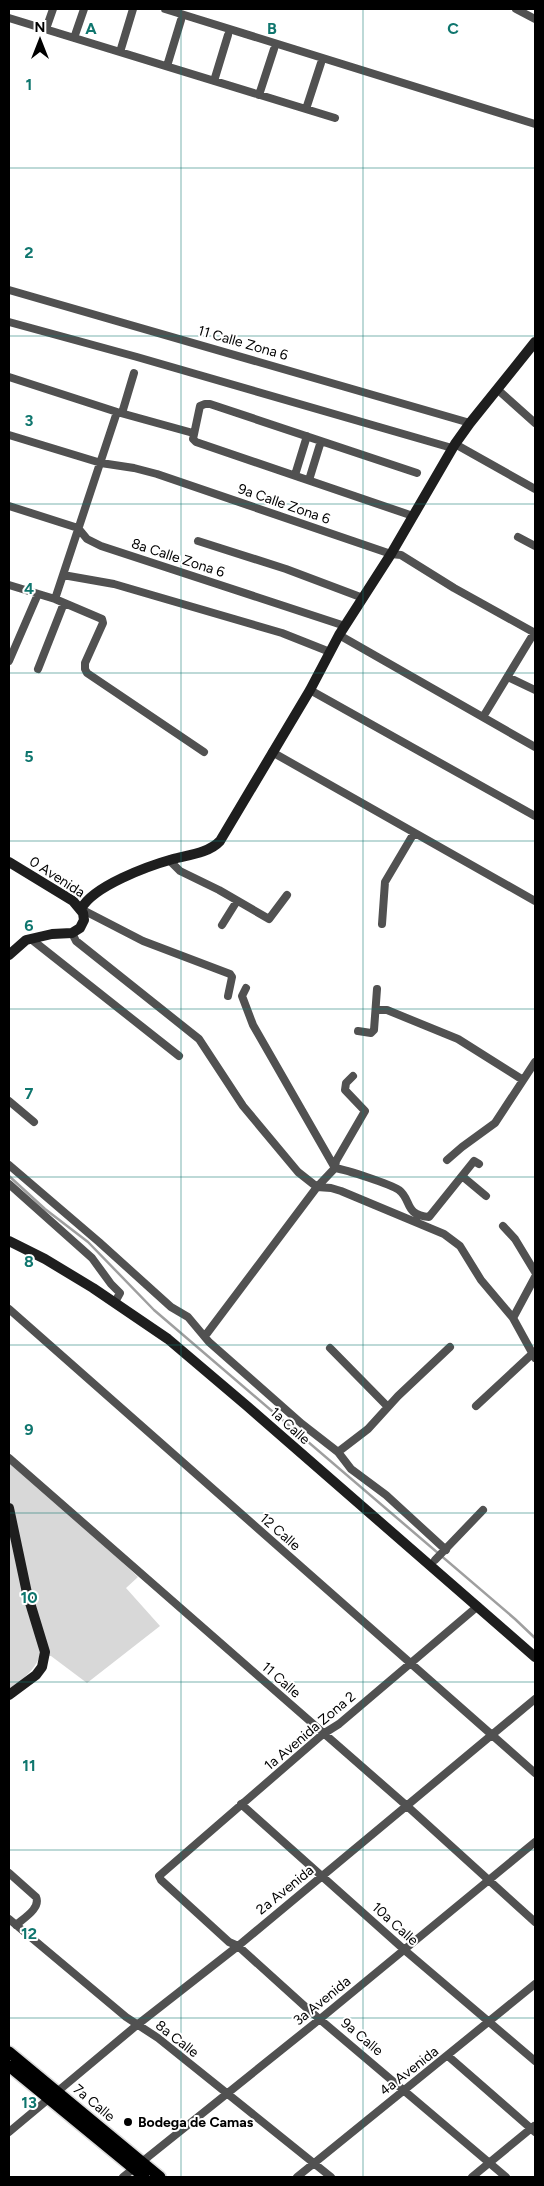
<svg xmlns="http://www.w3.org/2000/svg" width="544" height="2186" viewBox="0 0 544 2186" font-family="Figtree,sans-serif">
<rect width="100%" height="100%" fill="#fff"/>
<path fill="#d8d8d8" d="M 9,1463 L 85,1527 L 138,1577 L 126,1588 L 160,1626 L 87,1683 L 51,1656 L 40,1656 C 34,1671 22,1680 9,1689 Z"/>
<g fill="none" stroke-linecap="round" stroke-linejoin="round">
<path stroke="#9f9f9f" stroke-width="2.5" d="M 9,1176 L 45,1209 L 88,1242 L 154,1310 L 515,1619 L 535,1638"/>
<g stroke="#dbdbdb" stroke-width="14">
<path id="primary" d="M 9,2052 L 160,2177
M 9,2066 L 144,2177"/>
</g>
<path stroke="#515151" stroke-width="8" d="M 165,9 L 535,124
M 516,9 L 535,19
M 9,18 L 335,118
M 46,29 L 53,9
M 74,38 L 84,9
M 120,52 L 133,9
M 167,66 L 181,20
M 214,81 L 228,35
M 259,95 L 274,49
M 306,109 L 321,63
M 9,290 L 470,423
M 9,322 L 137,357 L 452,448
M 9,377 L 117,412 L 193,433
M 497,389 L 535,423
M 122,413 L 134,373
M 9,435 L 101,463 L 134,468 L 157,474 L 391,554 L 401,555 L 454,588 L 535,633
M 455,444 L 535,489
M 295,475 L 307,436
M 309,480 L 321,441
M 9,506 L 78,528 L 87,539 L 101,546 L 345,626
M 413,516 L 196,442 L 193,439 L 200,406 L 205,404 L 210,404 L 417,473
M 518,537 L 535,546
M 198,541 L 286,569 L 363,598
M 63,575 L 114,584 L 282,633 L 330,652
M 9,585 L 55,599 L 102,619 L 103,623 L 85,663 L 85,669 L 87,673 L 204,752
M 55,599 L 117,412
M 339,635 L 535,747
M 9,661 L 38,594
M 38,669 L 64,603
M 508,677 L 535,690
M 310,690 L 535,816
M 483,717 L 534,633
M 272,752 L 535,901
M 169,860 L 180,871 L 219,890 L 269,919 L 287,895
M 81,909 L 143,941 L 230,974 L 232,977 L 228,996
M 382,924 L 385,882 L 414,833
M 222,925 L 237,901
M 72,933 L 76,941 L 199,1039 L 243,1106 L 298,1172 L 317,1187 L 331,1188 L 341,1191 L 444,1234 L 460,1246 L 481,1280 L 513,1318 L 535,1358
M 31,939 L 179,1056
M 246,988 L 242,996 L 253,1025 L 335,1168
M 376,1010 L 387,1010 L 458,1039 L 523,1080
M 358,1031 L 371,1033 L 374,1030 L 377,989
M 9,1101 L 34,1122
M 447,1160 L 462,1147 L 495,1123 L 535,1062
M 9,1165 L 99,1242 L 171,1307 L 188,1317 L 209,1342 L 302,1424 L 338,1452 L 351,1469 L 386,1495 L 446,1550
M 335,1168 C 347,1170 390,1184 399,1190 C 412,1200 404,1215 429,1217 L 474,1161 L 479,1164
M 462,1176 L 486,1196
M 9,1184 L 92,1258 L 111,1284 L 120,1293 L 115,1302
M 503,1226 L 515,1239 L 535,1272
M 9,1309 L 535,1773
M 513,1318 L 535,1277
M 205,1336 L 317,1187 L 335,1168 L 336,1161 L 365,1111 L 345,1090 L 346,1083 L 353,1076
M 330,1348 L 388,1407
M 476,1406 L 532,1354
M 338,1452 L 368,1429 L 398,1396 L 450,1347
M 9,1458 L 407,1806 L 535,1922
M 435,1560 L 483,1510
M 478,1606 L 339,1724 L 323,1734 L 159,1876 L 161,1880 L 229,1942 L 238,1946 L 310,2011 L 506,2177
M 241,1804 L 408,1953 L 535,2061
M 9,1873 L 36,1897 C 41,1908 24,1918 16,1925
M 9,1919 L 126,2017 L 158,2038 L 331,2177
M 448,2056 L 535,2132
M 9,2132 L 137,2025 L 238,1946 L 535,1699
M 123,2177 L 320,2019 L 535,1842
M 297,2177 L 535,1984
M 472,2177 L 534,2126"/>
<path stroke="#1e1e1e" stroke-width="10" d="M 9,862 L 73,901 L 83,913 L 84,920 L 80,928 L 72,933 L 52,934 L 26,940 L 9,955
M 81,909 C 93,886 148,866 173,859 C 188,855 209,853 220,841 L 310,690 L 339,635 L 391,554 L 455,444 L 470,423 L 535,342
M 9,1241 L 45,1259 L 93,1288 L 168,1339 L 247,1406 L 535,1657
M 9,1508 L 27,1593 L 45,1652 L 42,1667 L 36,1675 L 9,1695"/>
<use href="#primary" stroke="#000" stroke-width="11"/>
</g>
<path fill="none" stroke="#0f766e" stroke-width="1" stroke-opacity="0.55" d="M 181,9 L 181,2177M 363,9 L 363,2177M 9,168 L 535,168M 9,336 L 535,336M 9,504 L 535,504M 9,673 L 535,673M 9,841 L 535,841M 9,1009 L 535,1009M 9,1177 L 535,1177M 9,1345 L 535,1345M 9,1513 L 535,1513M 9,1682 L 535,1682M 9,1850 L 535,1850M 9,2018 L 535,2018"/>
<circle fill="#000" stroke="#fff" stroke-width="2" cx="128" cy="2122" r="5"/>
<g text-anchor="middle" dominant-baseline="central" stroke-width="4" stroke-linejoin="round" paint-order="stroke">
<g font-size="14" fill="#000" stroke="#fff">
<text transform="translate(243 343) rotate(16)">11 Calle Zona 6</text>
<text transform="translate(284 504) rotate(19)">9a Calle Zona 6</text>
<text transform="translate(178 558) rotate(18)">8a Calle Zona 6</text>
<text transform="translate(57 877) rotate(33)">0 Avenida</text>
<text transform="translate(290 1426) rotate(42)">1a Calle</text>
<text transform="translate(280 1532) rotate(41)">12 Calle</text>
<text transform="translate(281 1680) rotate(41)">11 Calle</text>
<text transform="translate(310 1731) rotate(-40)">1a Avenida Zona 2</text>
<text transform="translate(285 1890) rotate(-39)">2a Avenida</text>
<text transform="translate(395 1924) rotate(42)">10a Calle</text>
<text transform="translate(322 2001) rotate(-39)">3a Avenida</text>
<text transform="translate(362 2037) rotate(40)">9a Calle</text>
<text transform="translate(177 2039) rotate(38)">8a Calle</text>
<text transform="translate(409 2071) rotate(-38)">4a Avenida</text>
<text transform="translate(94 2103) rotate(40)">7a Calle</text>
</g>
<g font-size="14" font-weight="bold" fill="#000" stroke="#fff" text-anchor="start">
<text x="138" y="2122">Bodega de Camas</text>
</g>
</g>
<g font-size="16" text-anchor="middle" font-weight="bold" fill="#0f766e" stroke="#fff" stroke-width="4" stroke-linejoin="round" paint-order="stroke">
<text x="91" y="34">A</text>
<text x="272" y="34">B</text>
<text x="453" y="34">C</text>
<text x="29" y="90">1</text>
<text x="29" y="258">2</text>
<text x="29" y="426">3</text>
<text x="29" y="594">4</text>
<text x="29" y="762">5</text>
<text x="29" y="931">6</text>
<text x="29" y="1099">7</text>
<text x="29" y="1267">8</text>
<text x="29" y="1435">9</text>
<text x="29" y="1603">10</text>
<text x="29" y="1771">11</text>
<text x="29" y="1939">12</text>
<text x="29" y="2108">13</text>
</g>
<rect width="544" height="2186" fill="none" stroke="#000000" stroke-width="20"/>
<g transform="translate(40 40)" stroke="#ffffff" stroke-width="4" paint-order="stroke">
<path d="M0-4L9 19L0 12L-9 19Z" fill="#000000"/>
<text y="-8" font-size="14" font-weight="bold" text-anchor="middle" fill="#000000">N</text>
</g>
</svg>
